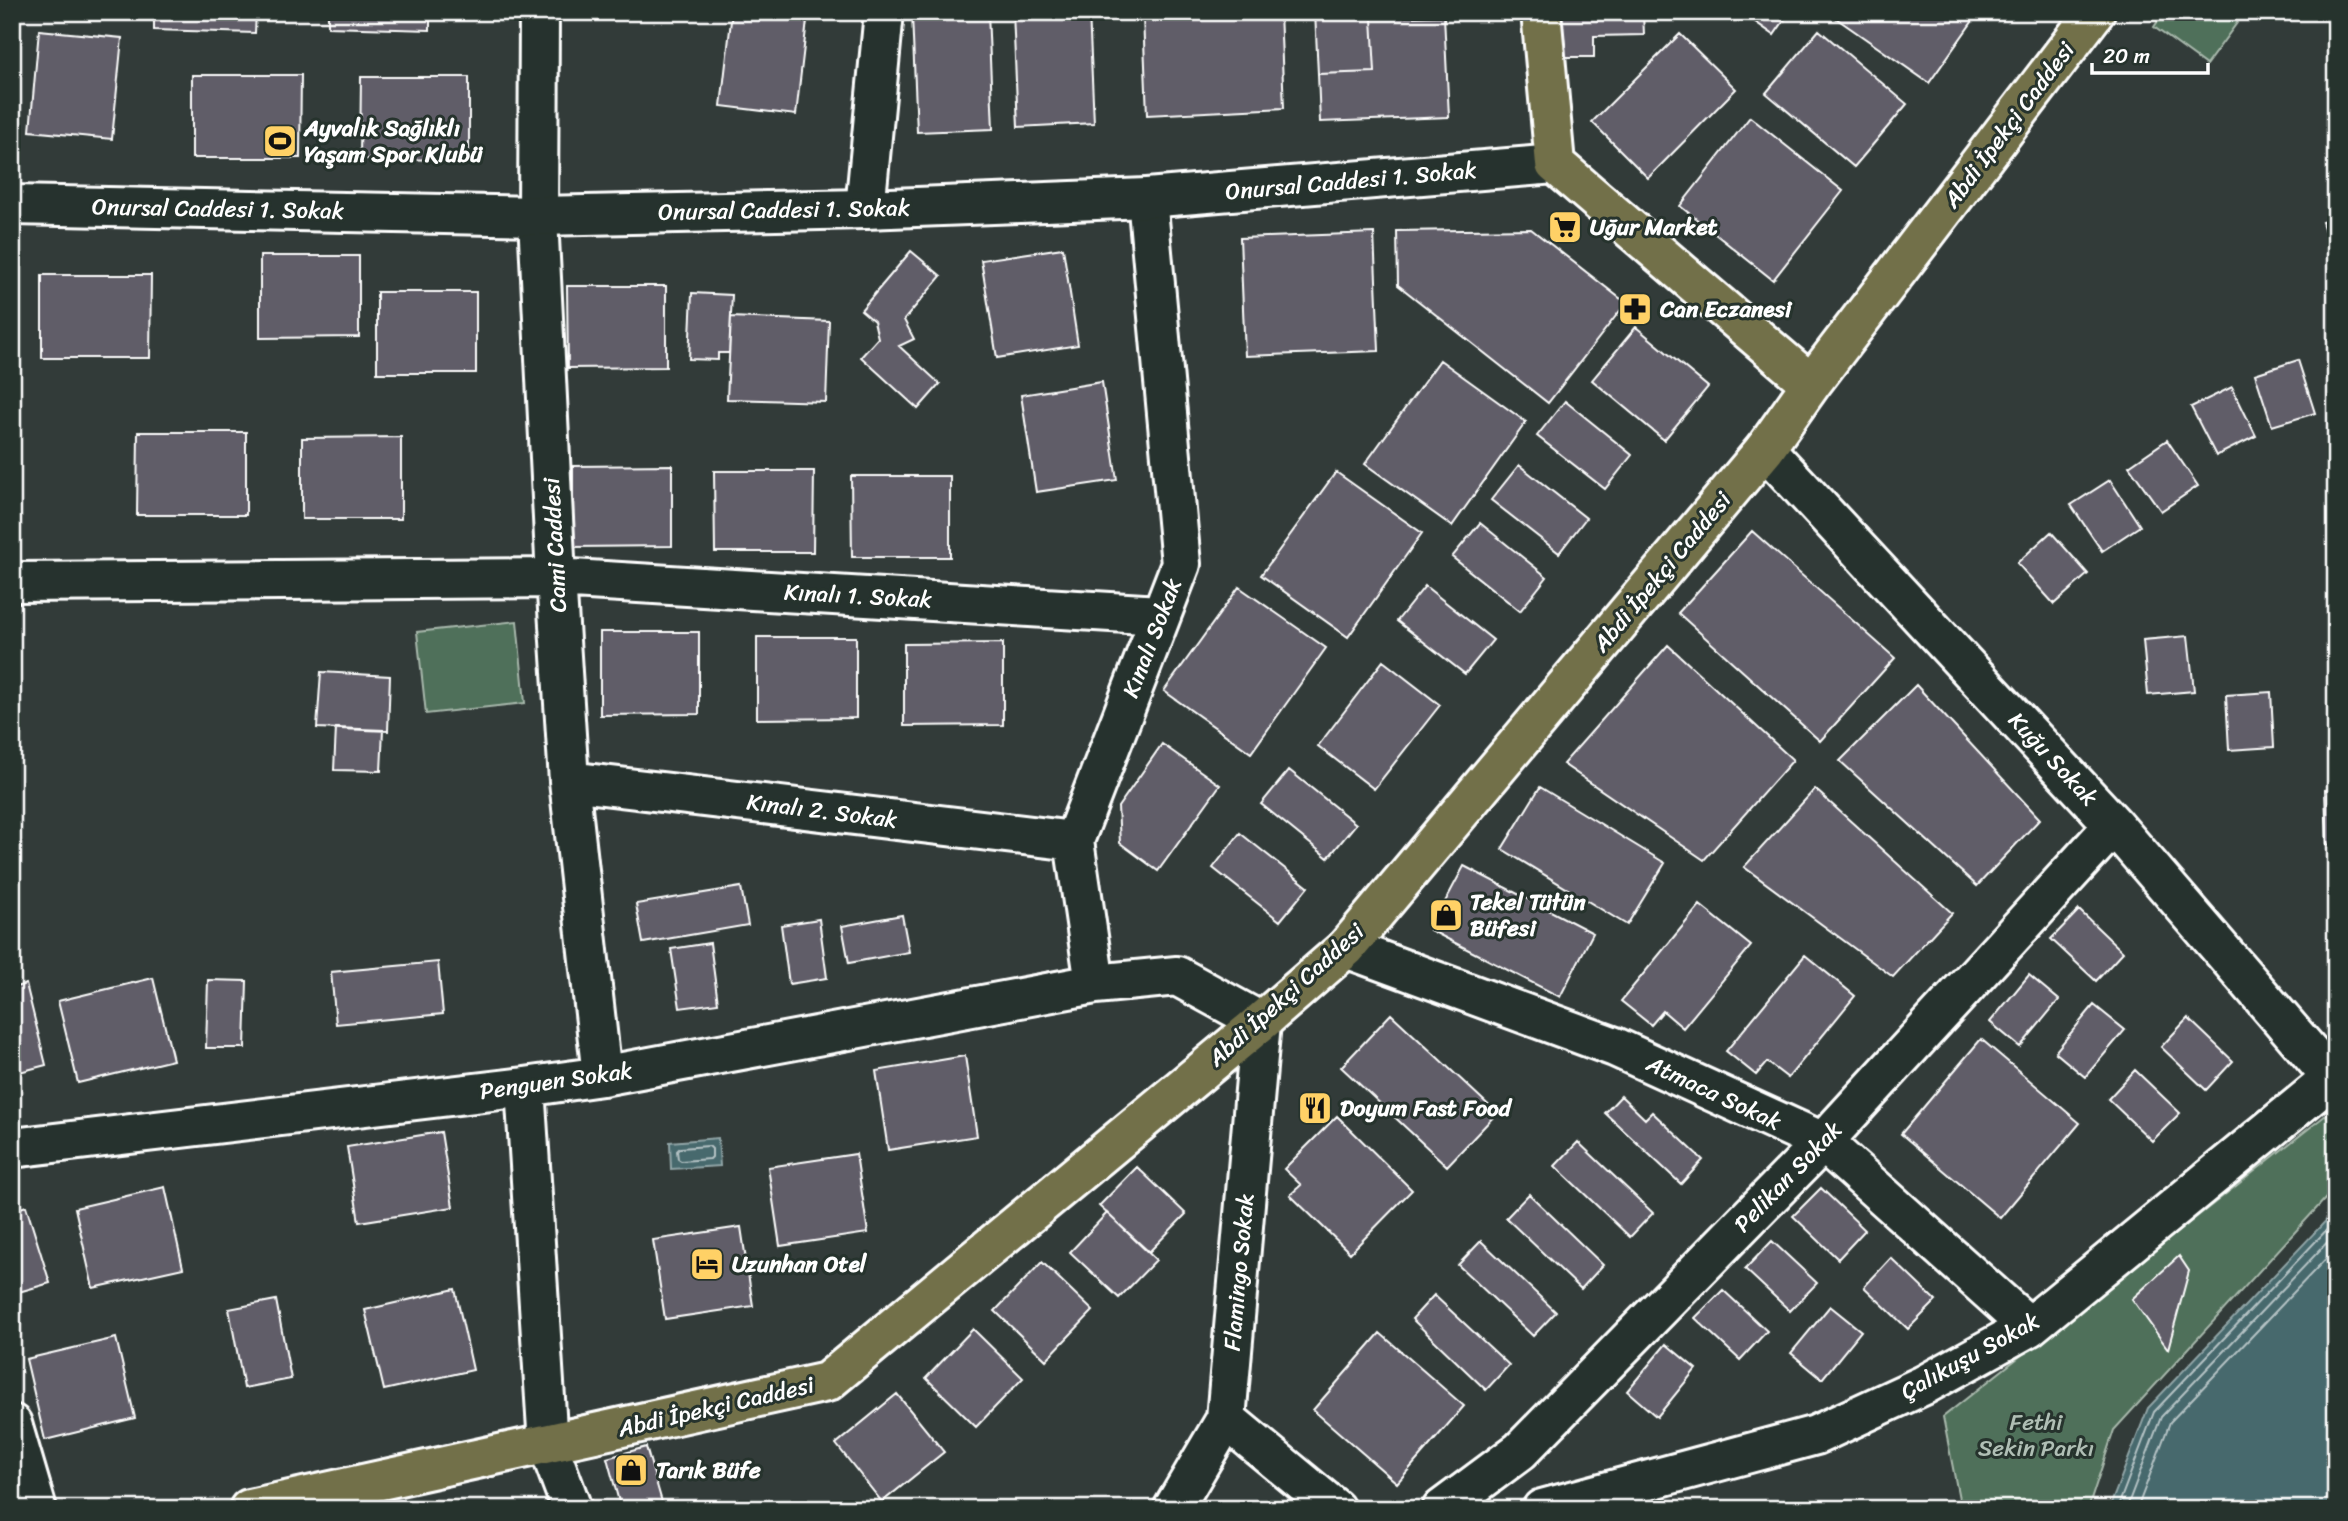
<svg xmlns="http://www.w3.org/2000/svg" width="2348" height="1521" viewBox="0 0 2348 1521" font-family="Sriracha,sans-serif">
<rect width="100%" height="100%" fill="#323b39"/>
<filter id="ink" filterUnits="userSpaceOnUse"><feTurbulence type="fractalNoise" baseFrequency=".0143" numOctaves="2"/><feDisplacementMap in="SourceGraphic" scale="14" xChannelSelector="R" yChannelSelector="G"/><feConvolveMatrix kernelMatrix="1 2 1 2 8 2 1 2 1" color-interpolation-filters="sRGB"/></filter>
<g filter="url(#ink)">
<path fill="#50705a" stroke="#a8b8ac" stroke-width="2" d="M 2164,12 L 2245,12 L 2206,65 L 2154,27 Z
M 517,621 L 525,703 L 426,714 L 417,632 Z
M 2336,1107 L 2336,1187 L 2114,1430 L 2088,1509 L 1961,1509 L 1943,1417 Z"/>
<path fill="#47696d" stroke="#91a5a7" stroke-width="2" d="M 718,1138 L 720,1166 L 671,1169 L 670,1142 Z
M 2336,1210 L 2336,1509 L 2109,1509 L 2148,1408 Z"/>
<g fill="none" stroke-linecap="round" stroke-linejoin="round">
<path stroke="#b5c3c5" stroke-width="2" d="M 709,1146 L 712,1149 L 712,1157 L 710,1159 L 681,1161 L 678,1159 L 677,1151 L 680,1148 Z
M 2117,1509 L 2154,1412 L 2336,1220
M 2126,1509 L 2161,1417 L 2336,1233
M 2137,1509 L 2170,1422 L 2336,1248"/>
</g>
<path fill="#615d68" stroke="#fff" stroke-width="2" d="M 154,12 L 256,12 L 255,33 L 154,30 Z
M 328,12 L 430,12 L 430,30 L 328,27 Z
M 732,12 L 808,12 L 796,115 L 721,106 Z
M 988,12 L 993,129 L 917,132 L 912,15 Z
M 1013,12 L 1089,12 L 1094,123 L 1018,127 Z
M 1226,12 L 1280,12 L 1284,108 L 1147,115 L 1143,16 Z
M 1315,12 L 1444,12 L 1444,16 L 1372,18 L 1375,72 L 1318,74 Z
M 1562,12 L 1643,12 L 1644,35 L 1594,36 L 1594,57 L 1563,57 Z
M 1741,12 L 1790,12 L 1774,35 Z
M 1831,12 L 1979,12 L 1929,83 L 1830,14 Z
M 1444,16 L 1449,117 L 1320,122 L 1318,74 L 1375,72 L 1372,18 Z
M 39,30 L 122,38 L 112,139 L 30,131 Z
M 1819,30 L 1907,104 L 1854,167 L 1766,93 Z
M 1680,34 L 1736,89 L 1648,178 L 1592,122 Z
M 192,75 L 301,75 L 300,158 L 192,158 Z
M 361,77 L 469,77 L 469,160 L 360,159 Z
M 1750,117 L 1843,191 L 1773,280 L 1680,206 Z
M 2336,218 L 2336,266 L 2322,222 Z
M 1531,229 L 1626,303 L 1548,403 L 1398,285 L 1397,231 Z
M 1374,233 L 1379,351 L 1245,356 L 1240,238 Z
M 1063,248 L 1078,345 L 997,358 L 981,260 Z
M 911,251 L 941,276 L 904,320 L 914,339 L 899,346 L 940,384 L 918,409 L 861,357 L 878,338 L 874,321 L 861,310 Z
M 260,256 L 359,256 L 359,337 L 260,338 Z
M 42,275 L 151,275 L 150,358 L 42,358 Z
M 567,286 L 666,286 L 666,367 L 568,368 Z
M 377,292 L 476,292 L 476,373 L 377,373 Z
M 692,293 L 732,295 L 729,353 L 718,353 L 718,360 L 689,359 Z
M 731,317 L 829,321 L 826,402 L 727,399 Z
M 1636,327 L 1708,387 L 1664,440 L 1592,380 Z
M 1440,360 L 1526,422 L 1452,526 L 1365,464 Z
M 2298,360 L 2315,413 L 2272,426 L 2255,374 Z
M 1102,382 L 1117,480 L 1036,492 L 1021,395 Z
M 2232,387 L 2256,436 L 2216,456 L 2191,407 Z
M 1565,401 L 1632,455 L 1605,489 L 1537,436 Z
M 138,432 L 246,432 L 246,515 L 137,515 Z
M 401,437 L 401,519 L 302,519 L 302,438 Z
M 2167,440 L 2198,486 L 2161,511 L 2129,466 Z
M 672,465 L 672,546 L 573,547 L 573,466 Z
M 1519,465 L 1586,518 L 1559,553 L 1491,500 Z
M 714,471 L 814,471 L 813,552 L 715,552 Z
M 1336,472 L 1422,533 L 1348,637 L 1261,575 Z
M 851,476 L 950,476 L 950,557 L 852,557 Z
M 2110,480 L 2140,526 L 2102,551 L 2071,505 Z
M 1480,523 L 1547,577 L 1520,611 L 1452,557 Z
M 1752,531 L 1895,658 L 1820,741 L 1678,613 Z
M 2051,532 L 2088,574 L 2054,604 L 2017,563 Z
M 1425,586 L 1493,640 L 1465,674 L 1397,621 Z
M 1239,587 L 1326,648 L 1251,753 L 1164,691 Z
M 600,632 L 699,632 L 699,714 L 600,715 Z
M 2188,636 L 2194,691 L 2148,695 L 2143,640 Z
M 757,637 L 856,637 L 856,718 L 757,719 Z
M 1003,643 L 1003,725 L 904,726 L 904,644 Z
M 1668,645 L 1793,760 L 1704,860 L 1563,764 Z
M 1383,661 L 1440,705 L 1374,789 L 1318,746 Z
M 321,672 L 390,676 L 388,731 L 317,728 Z
M 1916,685 L 2040,819 L 1977,886 L 1840,761 Z
M 2271,692 L 2274,747 L 2229,750 L 2226,695 Z
M 336,728 L 383,730 L 381,771 L 334,770 Z
M 1162,744 L 1220,785 L 1158,871 L 1120,843 L 1118,807 Z
M 1289,770 L 1356,824 L 1328,858 L 1261,804 Z
M 1540,787 L 1665,863 L 1627,925 L 1502,849 Z
M 1815,789 L 1952,913 L 1893,977 L 1744,867 Z
M 2336,789 L 2336,844 L 2327,845 L 2325,790 Z
M 1240,833 L 1308,887 L 1280,921 L 1213,868 Z
M 1464,866 L 1593,933 L 1560,997 L 1430,930 Z
M 741,887 L 748,925 L 643,943 L 636,904 Z
M 1700,905 L 1751,946 L 1683,1028 L 1663,1011 L 1651,1025 L 1621,1001 Z
M 2079,910 L 2123,952 L 2096,981 L 2051,939 Z
M 902,915 L 909,952 L 849,963 L 842,926 Z
M 819,919 L 827,978 L 789,984 L 781,925 Z
M 710,943 L 718,1003 L 680,1008 L 671,949 Z
M 1805,955 L 1855,996 L 1788,1078 L 1767,1062 L 1756,1075 L 1726,1051 Z
M 438,962 L 443,1014 L 336,1024 L 331,972 Z
M 2029,975 L 2059,1000 L 2020,1047 L 1990,1022 Z
M 153,978 L 173,1060 L 78,1083 L 58,1001 Z
M 208,980 L 247,981 L 245,1048 L 206,1048 Z
M 26,984 L 46,1065 L 12,1074 L 12,988 Z
M 2094,1005 L 2125,1030 L 2085,1077 L 2055,1052 Z
M 1391,1014 L 1497,1113 L 1447,1166 L 1341,1067 Z
M 2188,1018 L 2233,1061 L 2206,1090 L 2161,1047 Z
M 1981,1039 L 2080,1123 L 2000,1218 L 1901,1134 Z
M 965,1056 L 977,1136 L 888,1150 L 876,1071 Z
M 2135,1070 L 2180,1113 L 2152,1141 L 2108,1099 Z
M 1621,1096 L 1645,1119 L 1652,1112 L 1703,1160 L 1681,1184 L 1605,1113 Z
M 1337,1116 L 1412,1190 L 1350,1253 L 1290,1195 L 1301,1185 L 1284,1169 Z
M 441,1132 L 453,1207 L 359,1222 L 347,1147 Z
M 1578,1142 L 1653,1213 L 1630,1237 L 1555,1166 Z
M 856,1154 L 868,1233 L 780,1246 L 768,1167 Z
M 1137,1167 L 1186,1214 L 1149,1252 L 1099,1206 Z
M 165,1187 L 183,1268 L 93,1288 L 75,1208 Z
M 1821,1188 L 1865,1230 L 1838,1259 L 1793,1216 Z
M 1529,1194 L 1603,1265 L 1581,1289 L 1506,1218 Z
M 26,1206 L 50,1283 L 12,1294 L 12,1211 Z
M 1107,1213 L 1156,1260 L 1119,1298 L 1070,1252 Z
M 741,1227 L 753,1306 L 665,1319 L 653,1240 Z
M 1481,1241 L 1556,1312 L 1533,1336 L 1458,1265 Z
M 1772,1241 L 1817,1283 L 1790,1311 L 1745,1269 Z
M 2179,1256 L 2189,1271 L 2168,1349 L 2132,1299 Z
M 1891,1258 L 1936,1301 L 1908,1329 L 1864,1287 Z
M 1042,1262 L 1093,1311 L 1046,1360 L 995,1311 Z
M 455,1289 L 473,1370 L 384,1390 L 365,1310 Z
M 1723,1290 L 1767,1331 L 1740,1360 L 1695,1318 Z
M 1434,1295 L 1509,1365 L 1486,1390 L 1412,1319 Z
M 276,1300 L 291,1379 L 244,1388 L 229,1309 Z
M 1830,1306 L 1861,1331 L 1822,1379 L 1791,1353 Z
M 973,1329 L 1023,1378 L 976,1427 L 926,1378 Z
M 1380,1333 L 1464,1406 L 1397,1483 L 1313,1410 Z
M 116,1338 L 135,1418 L 45,1440 L 26,1359 Z
M 1666,1344 L 1696,1369 L 1657,1417 L 1627,1391 Z
M 897,1394 L 944,1452 L 882,1502 L 836,1444 Z
M 646,1447 L 662,1502 L 641,1509 L 621,1509 L 607,1458 Z"/>
<g fill="none" stroke-linecap="round" stroke-linejoin="round">
<g stroke="#fff" stroke-width="44">
<path id="street" d="M 539,12 L 538,218 L 556,578 L 569,781 L 602,1076
M 865,209 L 884,12
M 1765,449 L 2114,825 L 2331,1077
M 12,582 L 556,578 L 1160,615
M 569,781 L 1074,841
M 1346,948 L 1615,1047 L 1823,1142 L 2029,1327
M 1095,984 L 1074,841 L 1181,564 L 1147,198
M 525,1087 L 548,1445 L 572,1509
M 12,1148 L 525,1087 L 602,1076 L 1095,984 L 1177,976 L 1261,1022 L 1226,1419 L 1173,1509
M 1226,1419 L 1335,1509
M 12,1424 L 37,1509
M 1442,1509 L 1520,1451 L 1823,1142 L 2114,825
M 1542,1509 L 1816,1435 L 1924,1385 L 2029,1327 L 2336,1075"/>
</g>
<g stroke="#fff" stroke-width="44">
<path id="secondary" d="M 12,205 L 538,216 L 865,209 L 1147,198 L 1555,164"/>
</g>
<g stroke="#fff" stroke-width="44">
<path id="primary" d="M 1541,12 L 1555,164 L 1811,384
M 249,1509 L 827,1382 L 1261,1022 L 1346,948 L 1765,449 L 1811,384 L 2095,12"/>
</g>
<use href="#street" stroke="#26332d" stroke-width="38"/>
<use href="#secondary" stroke="#26332d" stroke-width="38"/>
<use href="#primary" stroke="#726f4a" stroke-width="38"/>
</g>
</g>
<defs>
<g id="stadium-square" transform="scale(1.75)"><rect x="-9" y="-9" width="18" height="18" rx="4" fill="#ffd166" stroke="#26332d"/><path d="M0-5a6.5 5 0 1 0 0 10a6.5 5 0 1 0 0-10ZM-3.5-1.8h7v3.6h-7Z" fill="#111"/></g>
<g id="supermarket-square" transform="scale(1.75)"><rect x="-9" y="-9" width="18" height="18" rx="4" fill="#ffd166" stroke="#26332d"/><path d="M-6-5.5h2.5l.6 2H6L4.5 2H-2.5L-4.4-4H-6ZM-1.5 3.2a1.3 1.3 0 1 0 .1 0ZM3 3.2a1.3 1.3 0 1 0 .1 0Z" fill="#111"/></g>
<g id="pharmacy-square" transform="scale(1.75)"><rect x="-9" y="-9" width="18" height="18" rx="4" fill="#ffd166" stroke="#26332d"/><path d="M-2-6h4v4h4v4h-4v4h-4v-4h-4v-4h4Z" fill="#111"/></g>
<g id="shop-square" transform="scale(1.75)"><rect x="-9" y="-9" width="18" height="18" rx="4" fill="#ffd166" stroke="#26332d"/><path d="M-5-2.5h2.3a2.7 3.5 0 0 1 5.4 0H5L5.5 6h-11ZM-1.5-2.5h3a1.5 2.3 0 0 0-3 0Z" fill="#111"/></g>
<g id="restaurant-square" transform="scale(1.75)"><rect x="-9" y="-9" width="18" height="18" rx="4" fill="#ffd166" stroke="#26332d"/><path d="M-5-6h1v4h1v-4h1v4h1v-4h1v5L-1.5 .5V6h-2V.5L-5-1ZM5-6V6H3V1.5H1.5Q1.5-4 5-6Z" fill="#111"/></g>
<g id="hotel-square" transform="scale(1.75)"><rect x="-9" y="-9" width="18" height="18" rx="4" fill="#ffd166" stroke="#26332d"/><path d="M-6-4.5h1.5V1H6V5H4.5V3h-9V5H-6ZM-4 0a1.8 1.8 0 1 1 3.6 0ZM.5 0V-2.5h3Q6-2.5 6 0Z" fill="#111"/></g>
</defs>
<g fill-rule="evenodd">
<use href="#stadium-square" x="280" y="141"/>
<use href="#supermarket-square" x="1565" y="227"/>
<use href="#pharmacy-square" x="1635" y="309"/>
<use href="#shop-square" x="1446" y="915"/>
<use href="#restaurant-square" x="1315" y="1108"/>
<use href="#hotel-square" x="707" y="1264"/>
<use href="#shop-square" x="631" y="1470"/>
</g>
<g text-anchor="middle" dominant-baseline="central" stroke-width="6" stroke-linejoin="round" paint-order="stroke">
<g font-size="23" fill="#fff" stroke="#26332d">
<text transform="translate(2009 125) rotate(-53)">Abdi İpekçi Caddesi</text>
<text transform="translate(1351 181) rotate(-5)">Onursal Caddesi 1. Sokak</text>
<text transform="translate(218 209) rotate(1)">Onursal Caddesi 1. Sokak</text>
<text transform="translate(784 210) rotate(-1)">Onursal Caddesi 1. Sokak</text>
<text transform="translate(555 545) rotate(-93)">Cami Caddesi</text>
<text transform="translate(1662 572) rotate(-50)">Abdi İpekçi Caddesi</text>
<text transform="translate(858 596) rotate(3)">Kınalı 1. Sokak</text>
<text transform="translate(1152 638) rotate(-69)">Kınalı Sokak</text>
<text transform="translate(2053 759) rotate(47)">Kuğu Sokak</text>
<text transform="translate(822 811) rotate(7)">Kınalı 2. Sokak</text>
<text transform="translate(1286 995) rotate(-42)">Abdi İpekçi Caddesi</text>
<text transform="translate(556 1081) rotate(-8)">Penguen Sokak</text>
<text transform="translate(1714 1093) rotate(25)">Atmaca Sokak</text>
<text transform="translate(1788 1177) rotate(-46)">Pelikan Sokak</text>
<text transform="translate(1239 1272) rotate(-85)">Flamingo Sokak</text>
<text transform="translate(1970 1356) rotate(-29)">Çalıkuşu Sokak</text>
<text transform="translate(716 1407) rotate(-13)">Abdi İpekçi Caddesi</text>
</g>
<g font-size="23" font-weight="bold" fill="#fff" stroke="#26332d" text-anchor="start">
<text x="304" y="128">Ayvalık Sağlıklı<tspan x="304" dy="26">Yaşam Spor Klubü</tspan></text>
<text x="1590" y="227">Uğur Market</text>
<text x="1660" y="309">Can Eczanesi</text>
<text x="1470" y="902">Tekel Tütün<tspan x="1470" dy="26">Büfesi</tspan></text>
<text x="1340" y="1108">Doyum Fast Food</text>
<text x="732" y="1264">Uzunhan Otel</text>
<text x="656" y="1470">Tarık Büfe</text>
</g>
<g font-size="23" fill="#b0bfb5" stroke="#26332d">
<text x="2036" y="1422">Fethi<tspan x="2036" dy="26">Sekin Parkı</tspan></text>
</g>
</g>
<rect width="2348" height="1521" fill="none" stroke="#26332d" stroke-width="42"/>
<rect x="21" y="21" width="2306" height="1479" fill="none" stroke="#fff" stroke-width="2.5" filter="url(#ink)"/>
<path d="M2092 63v10h116v-10" fill="none" stroke="#ffffff" stroke-width="3.5"/>
<text x="2103" y="63" font-size="21" fill="#ffffff" stroke="#26332d" stroke-width="5" paint-order="stroke">20 m</text>
</svg>
